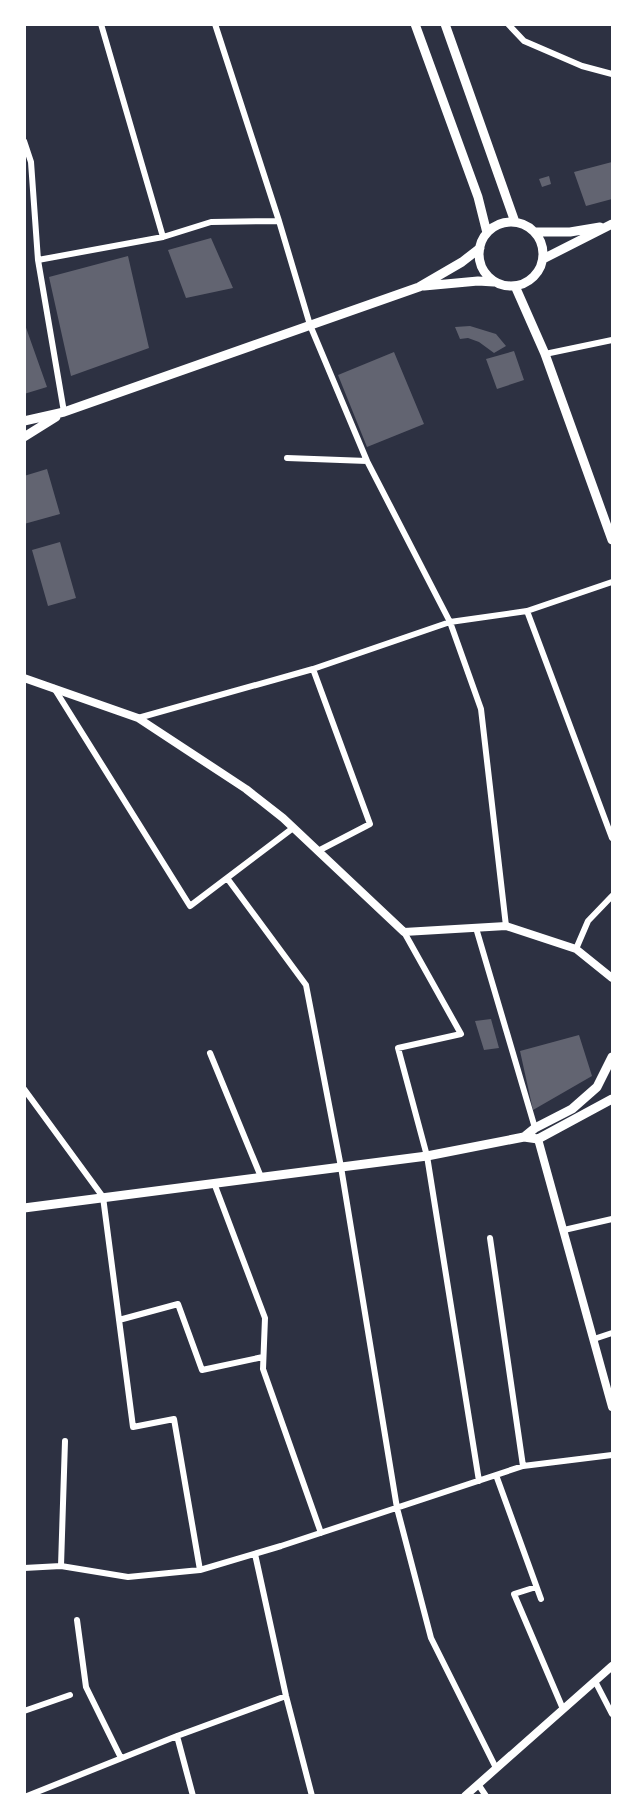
<svg xmlns="http://www.w3.org/2000/svg" width="637" height="1820" viewBox="0 0 637 1820" font-family="'Libre Baskerville',serif">
<rect width="100%" height="100%" fill="#2d3142"/>
<path fill="#626471" d="M 612,162 L 612,199 L 586,206 L 574,172 Z
M 549,176 L 551,184 L 542,187 L 539,179 Z
M 211,238 L 233,288 L 186,298 L 168,250 Z
M 128,256 L 149,348 L 71,376 L 49,277 Z
M 24,322 L 47,387 L 24,394 Z
M 470,326 L 496,334 L 506,346 L 494,353 L 479,342 L 468,338 L 460,339 L 455,327 Z
M 514,351 L 524,380 L 497,389 L 486,359 Z
M 394,352 L 424,424 L 367,447 L 338,375 Z
M 47,469 L 60,514 L 24,524 L 24,476 Z
M 60,542 L 76,598 L 48,606 L 32,550 Z
M 491,1019 L 499,1048 L 484,1050 L 475,1021 Z
M 579,1035 L 592,1076 L 533,1110 L 520,1051 Z"/>
<g fill="none" stroke-linecap="round" stroke-linejoin="round">
<path stroke="#fff" stroke-width="6" d="M 101,24 L 163,237
M 215,24 L 279,221 L 310,325 L 367,461 L 450,622 L 481,709 L 506,926
M 508,24 L 524,41 L 582,66 L 612,74
M 24,141 L 31,162 L 38,260 L 64,412
M 38,260 L 163,237 L 211,222 L 279,221
M 545,354 L 612,340
M 287,458 L 367,461
M 527,611 L 612,838
M 313,669 L 370,824 L 318,851
M 54,688 L 190,906 L 293,828
M 138,718 L 313,669 L 450,622 L 527,611 L 612,582
M 227,878 L 306,985 L 341,1167 L 397,1508 L 431,1638 L 496,1768
M 476,928 L 535,1128
M 404,932 L 461,1034 L 398,1048 L 427,1156 L 479,1481
M 576,949 L 588,921 L 612,896
M 210,1053 L 261,1177
M 24,1089 L 103,1197 L 133,1427 L 174,1419 L 200,1570
M 214,1183 L 265,1318 L 263,1369 L 321,1533
M 564,1230 L 612,1219
M 490,1238 L 523,1466
M 119,1320 L 178,1304 L 202,1370 L 263,1357
M 594,1339 L 612,1333
M 496,1475 L 541,1599
M 255,1554 L 286,1696 L 312,1796
M 61,1566 L 65,1441
M 24,1568 L 61,1566 L 128,1577 L 200,1570 L 281,1546 L 523,1466 L 612,1455
M 536,1587 L 514,1594 L 563,1709
M 77,1620 L 86,1687 L 121,1758
M 595,1681 L 612,1714
M 24,1711 L 70,1695
M 177,1736 L 193,1796
M 478,1784 L 486,1796
M 27,1796 L 177,1736 L 286,1696"/>
<path stroke="#fff" stroke-width="8" d="M 24,678 L 138,718 L 246,789 L 283,818 L 404,932 L 506,926 L 576,949 L 612,978
M 538,1139 L 612,1407
M 465,1796 L 612,1666"/>
<path stroke="#fff" stroke-width="9" d="M 415,24 L 478,197 L 487,233
M 445,24 L 515,222
M479 254a32 32 0 1 1 64 0a32 32 0 1 1-64 0Z
M 535,232 L 570,232 L 600,227
M 543,259 L 612,224
M 424,286 L 478,281 L 494,282
M 515,286 L 545,354 L 612,540
M 24,421 L 64,412 L 419,287 L 462,262 L 480,248
M 24,437 L 56,417
M 524,1137 L 535,1128 L 572,1109 L 597,1087 L 612,1057
M 24,1208 L 427,1156 L 524,1137 L 538,1139 L 612,1099"/>
</g>
<rect width="637" height="1820" fill="none" stroke="#ffffff" stroke-width="52"/>
</svg>
